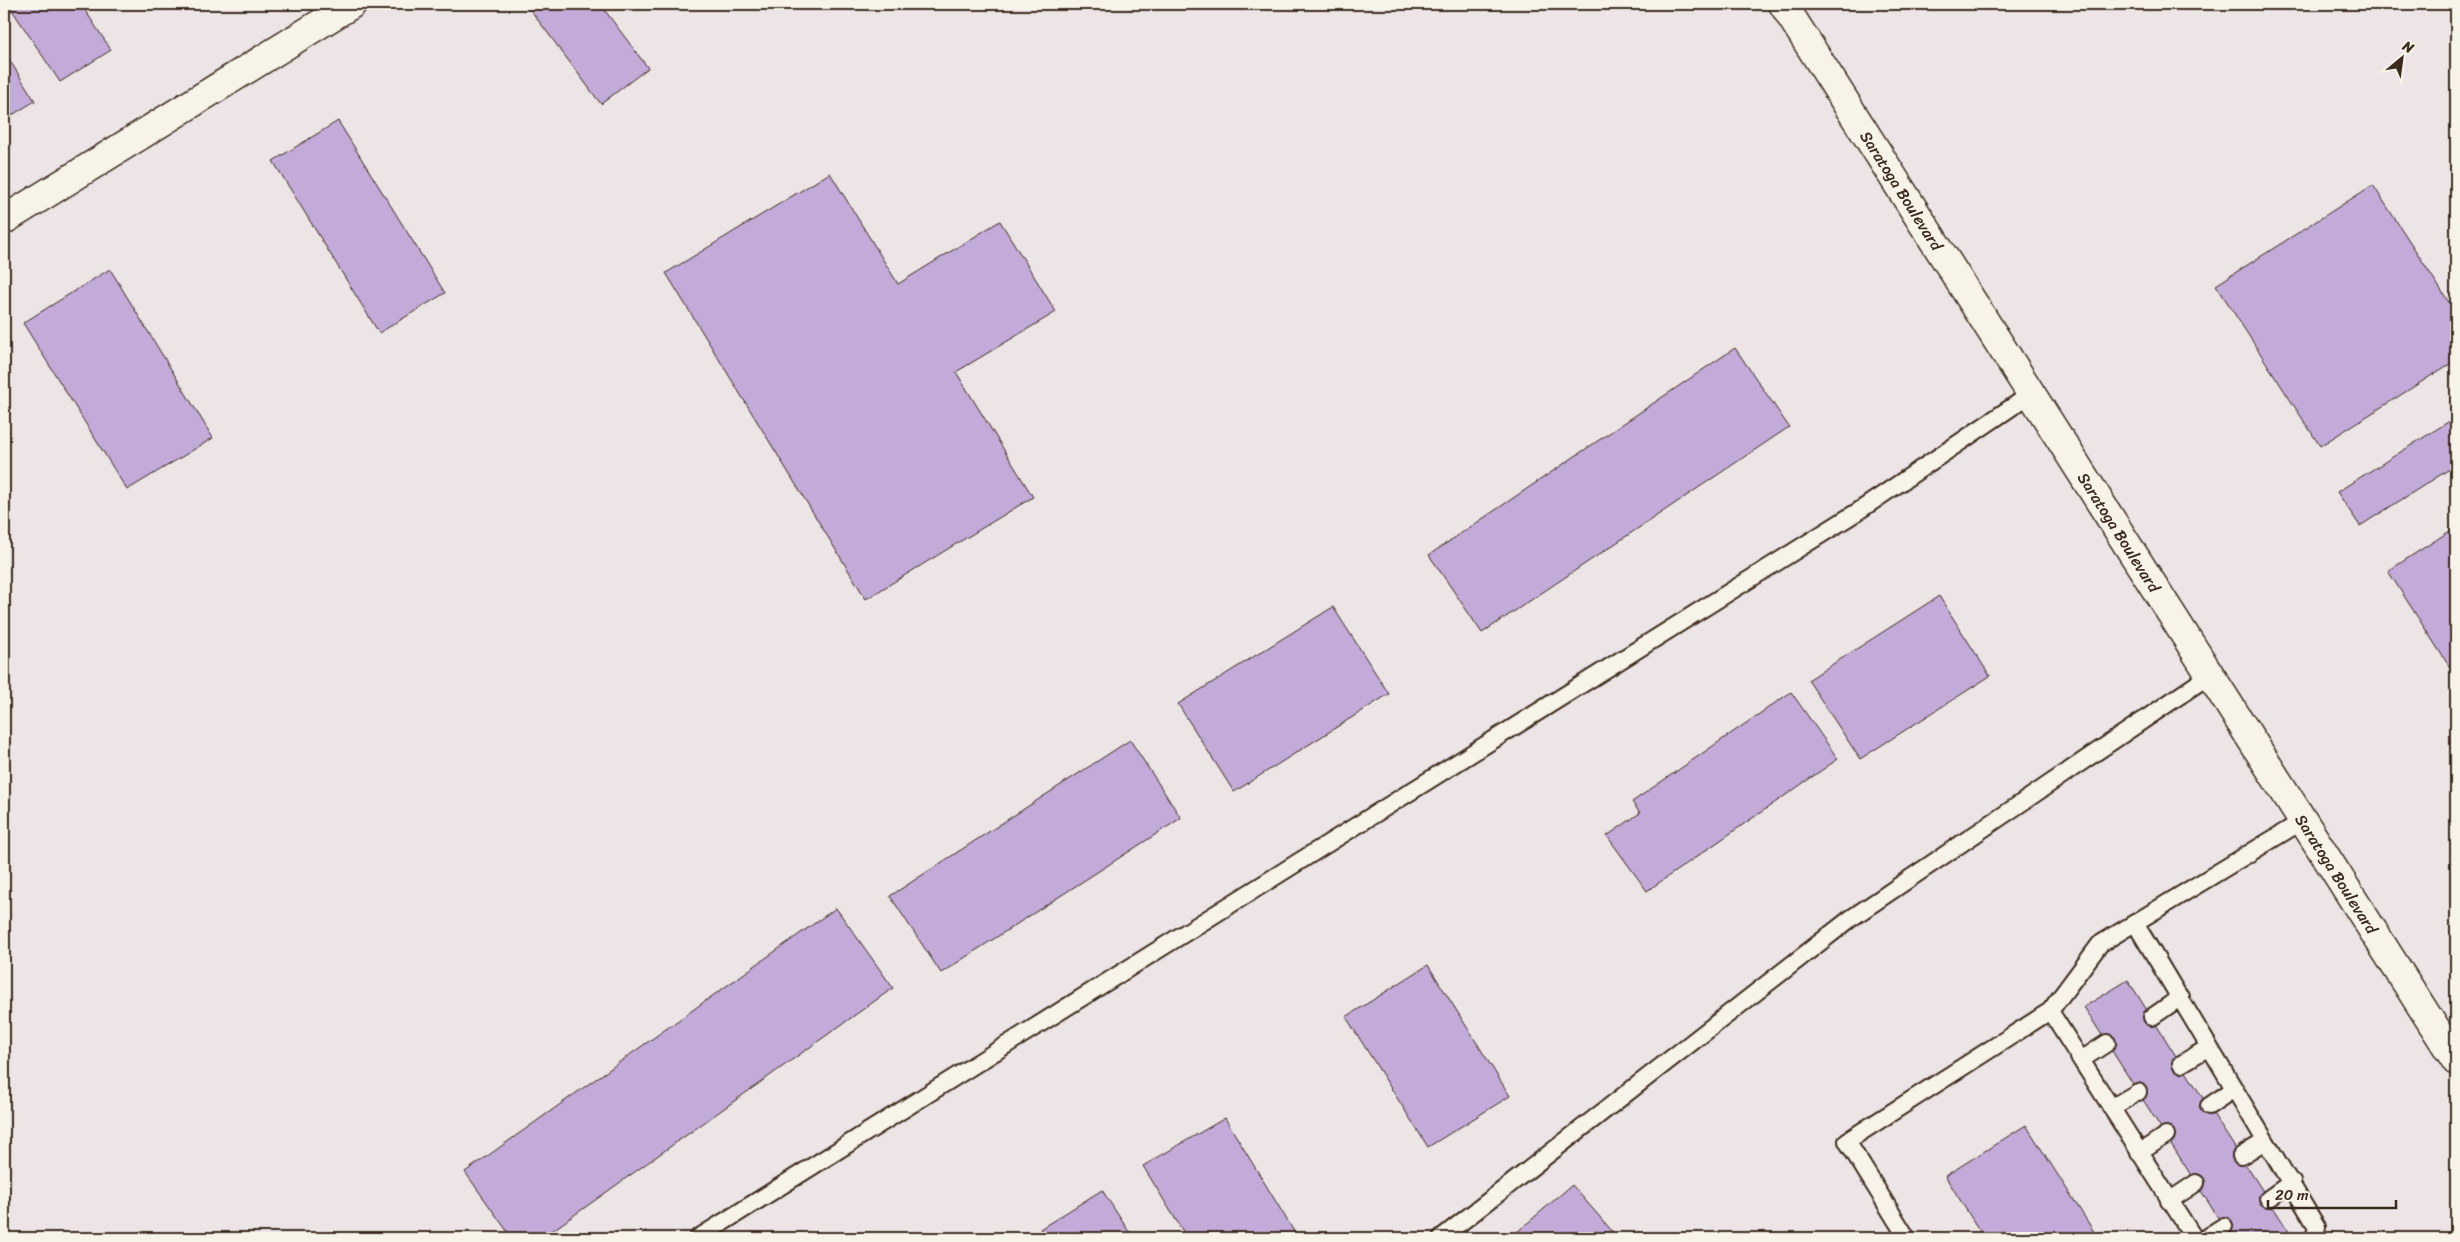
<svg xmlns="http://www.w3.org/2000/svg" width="2460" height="1242" viewBox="0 0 2460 1242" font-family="Sriracha,sans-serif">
<rect width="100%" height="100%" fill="#ece4e5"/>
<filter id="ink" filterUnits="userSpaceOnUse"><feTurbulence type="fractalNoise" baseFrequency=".02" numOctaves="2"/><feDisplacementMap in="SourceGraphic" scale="10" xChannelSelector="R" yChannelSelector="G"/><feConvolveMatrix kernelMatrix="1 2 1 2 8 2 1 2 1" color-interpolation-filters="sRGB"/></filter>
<g filter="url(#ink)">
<path fill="#c2aad9" stroke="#3b2a1e" d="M 8,4 L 81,4 L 111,50 L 60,82 Z
M 526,4 L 600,4 L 648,68 L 601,104 Z
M 4,51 L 35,101 L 4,120 Z
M 338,121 L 445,293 L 379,333 L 273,161 Z
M 830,173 L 898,284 L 1000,221 L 1056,312 L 956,372 L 1033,497 L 866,599 L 666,273 Z
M 2373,185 L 2456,313 L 2456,360 L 2320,446 L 2216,285 Z
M 110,269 L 213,438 L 127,490 L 23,323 Z
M 1735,348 L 1789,427 L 1482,633 L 1429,555 Z
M 2456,417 L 2456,465 L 2360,526 L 2337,492 Z
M 2456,527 L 2456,677 L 2388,571 Z
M 1939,596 L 1990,676 L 1860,759 L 1808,680 Z
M 1333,607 L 1389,694 L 1234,792 L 1178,704 Z
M 1791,692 L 1838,759 L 1647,891 L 1607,836 L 1640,813 L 1632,802 Z
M 1130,740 L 1181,818 L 941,973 L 890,896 Z
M 836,908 L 893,988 L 542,1238 L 512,1238 L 465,1172 Z
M 1428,965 L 1510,1096 L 1428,1147 L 1346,1017 Z
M 2128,980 L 2181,1064 L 2293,1238 L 2231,1238 L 2084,1007 Z
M 1225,1118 L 1298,1238 L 1187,1238 L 1143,1166 Z
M 2026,1125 L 2098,1238 L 1984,1238 L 1945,1176 Z
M 1572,1185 L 1618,1238 L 1510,1238 Z
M 1102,1190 L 1133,1238 L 1045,1238 L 1040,1229 Z"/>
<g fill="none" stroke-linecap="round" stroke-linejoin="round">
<g stroke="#3b2a1e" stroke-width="20">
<path id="lane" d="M 2135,923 L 2317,1227 L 2314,1238
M 2152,1017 L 2181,997
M 2081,1060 L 2107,1043
M 2181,1064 L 2209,1047
M 2209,1106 L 2234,1089
M 2111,1108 L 2138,1092
M 2139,1153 L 2166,1135
M 2241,1156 L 2265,1141
M 2268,1199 L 2292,1182
M 2169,1201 L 2196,1183
M 698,1238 L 1857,512 L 2031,394
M 1441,1238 L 1850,919 L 2210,675
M 1907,1238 L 1847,1141 L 2050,1011
M 2194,1238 L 2050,1011 L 2100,944 L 2304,820
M 2205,1238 L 2224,1226"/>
</g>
<g stroke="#3b2a1e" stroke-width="31">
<path id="street" d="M 4,220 L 352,4"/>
</g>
<g stroke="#3b2a1e" stroke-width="31">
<g id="secondary">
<path id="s1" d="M 1783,4 L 2456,1061"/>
</g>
</g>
<use href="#lane" stroke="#f7f3e8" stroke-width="16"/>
<use href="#street" stroke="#f7f3e8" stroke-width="28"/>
<use href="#secondary" stroke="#f7f3e8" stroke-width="28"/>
</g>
</g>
<g text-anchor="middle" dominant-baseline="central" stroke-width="4.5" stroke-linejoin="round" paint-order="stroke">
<g font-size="16" fill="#3b2a1e" stroke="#f7f3e8">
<text stroke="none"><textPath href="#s1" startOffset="221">Saratoga Boulevard</textPath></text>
<text stroke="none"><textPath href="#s1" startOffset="626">Saratoga Boulevard</textPath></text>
<text stroke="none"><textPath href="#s1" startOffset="1031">Saratoga Boulevard</textPath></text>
</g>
</g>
<rect width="2460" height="1242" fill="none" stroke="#f7f3e8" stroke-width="20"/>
<rect x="10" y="10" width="2440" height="1222" fill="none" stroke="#3b2a1e" stroke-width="2" filter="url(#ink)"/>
<g transform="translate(2402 58) rotate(29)" stroke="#f7f3e8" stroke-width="4" paint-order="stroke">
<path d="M0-4L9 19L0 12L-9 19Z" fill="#3b2a1e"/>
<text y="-8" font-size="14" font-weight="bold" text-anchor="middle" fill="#3b2a1e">N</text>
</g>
<path d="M2268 1200v8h128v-8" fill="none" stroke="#3b2a1e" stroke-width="2.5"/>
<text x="2275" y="1200" font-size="15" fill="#3b2a1e" stroke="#f7f3e8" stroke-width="4" paint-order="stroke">20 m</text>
</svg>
